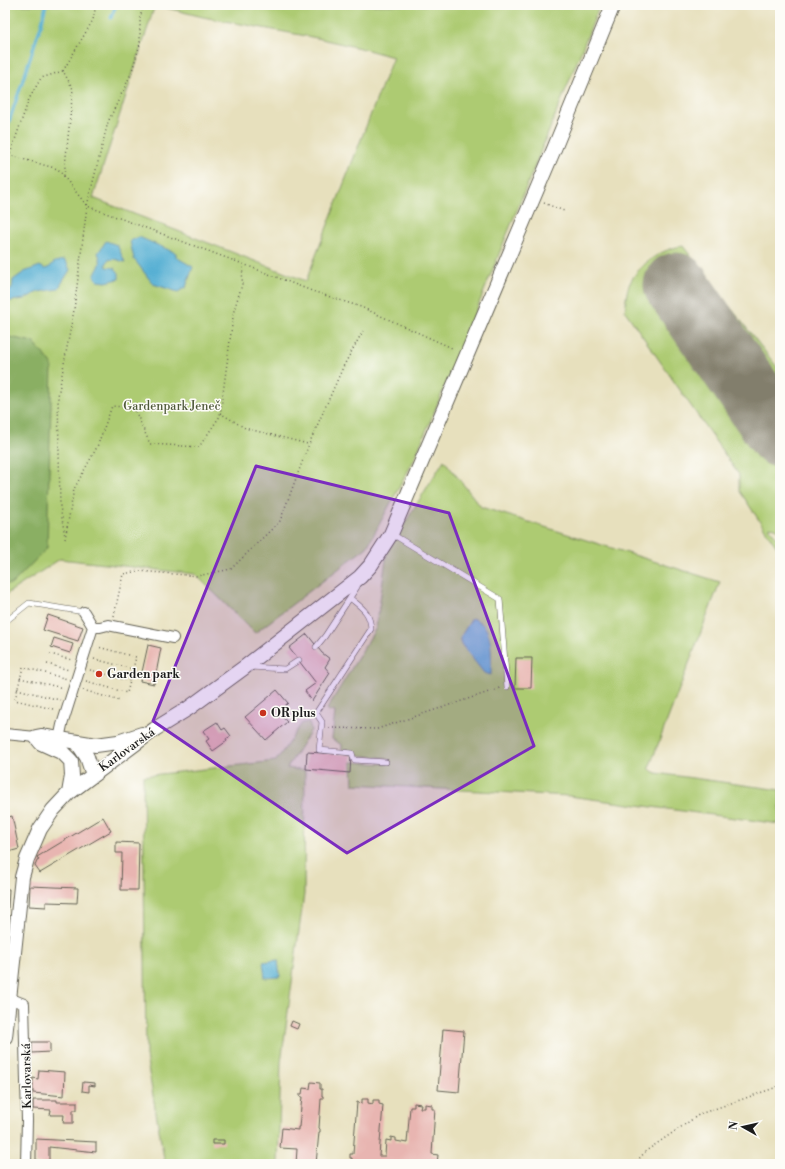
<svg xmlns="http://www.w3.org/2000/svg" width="785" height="1169" viewBox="0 0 785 1169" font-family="'Libre Bodoni',serif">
<rect width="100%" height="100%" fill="#fdfcf7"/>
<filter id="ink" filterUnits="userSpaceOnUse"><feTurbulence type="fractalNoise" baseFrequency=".025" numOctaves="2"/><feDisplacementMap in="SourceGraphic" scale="8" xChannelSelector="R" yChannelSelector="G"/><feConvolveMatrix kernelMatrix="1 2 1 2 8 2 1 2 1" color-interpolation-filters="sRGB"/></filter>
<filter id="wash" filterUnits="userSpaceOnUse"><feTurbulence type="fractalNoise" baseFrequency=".012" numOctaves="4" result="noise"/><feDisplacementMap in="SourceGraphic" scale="16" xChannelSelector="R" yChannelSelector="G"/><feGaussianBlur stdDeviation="0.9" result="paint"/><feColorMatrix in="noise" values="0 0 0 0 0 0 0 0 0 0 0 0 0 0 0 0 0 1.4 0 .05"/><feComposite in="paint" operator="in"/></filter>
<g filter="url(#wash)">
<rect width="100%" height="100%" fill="#e7e0bd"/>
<path fill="#adcb72" stroke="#647447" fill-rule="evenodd" d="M 5,5 L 600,5 L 463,343 L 414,460 L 367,547 L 255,633 L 195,574 L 60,559 L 5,595 ZM 155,5 L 203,17 L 317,38 L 364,49 L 393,57 L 306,281 L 93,198 Z
M 683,246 L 780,371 L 780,534 L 776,528 L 769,527 L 780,542 L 780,552 L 739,490 L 739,475 L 625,311 C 626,301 626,291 630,283 C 639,264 663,248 683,246 Z
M 444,460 L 481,507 L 720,582 L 649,768 L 652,771 L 656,773 L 780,790 L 780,824 L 569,796 L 353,784 L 352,762 L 387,764 L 387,758 L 354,755 L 342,750 L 342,745 L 332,739 L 335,712 L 329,711 L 327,709 L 376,628 L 387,552 Z
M 302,723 L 309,723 L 311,730 L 287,768 L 305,771 L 304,894 L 281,1063 L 278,1164 L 165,1164 L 146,1056 L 143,776 L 276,761 Z"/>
<path fill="#8aaf64" stroke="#536640" d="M 5,336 L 33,342 L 52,364 L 47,548 L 12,584 L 5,584 Z"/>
<path fill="#55afd3" stroke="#386678" d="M 139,237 L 176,253 L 176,257 L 193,267 L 186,287 L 178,292 L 153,284 L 134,259 L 130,241 Z
M 106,241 L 117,245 L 125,262 L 114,259 L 108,260 L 106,265 L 107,267 L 115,268 L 119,273 L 119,279 L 106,282 L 98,281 L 94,276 C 99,266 103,264 98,253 Z
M 64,260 L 67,263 L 70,270 L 58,289 L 38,292 L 24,299 L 5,302 L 5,292 L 12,289 L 13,280 L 24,272 L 40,266 L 45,269 L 50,267 L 54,262 Z
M 472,618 C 475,619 478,621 481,623 C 494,633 491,660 491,675 L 484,673 L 461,644 L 461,636 Z
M 278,960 L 280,977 L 265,978 L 263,962 Z"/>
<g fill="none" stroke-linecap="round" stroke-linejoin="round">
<path stroke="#55afd3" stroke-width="3" d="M 111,18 L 116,5
M 5,134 L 42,22 L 46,5"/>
<path stroke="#827e6c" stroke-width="65" d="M 676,285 L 780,435"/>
</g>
<g id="blocks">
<path fill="#e8b5b1" d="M 48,615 L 83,627 L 78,641 L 43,630 Z
M 307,634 L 322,653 L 330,659 L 325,667 L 330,673 L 312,701 L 305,691 L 316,683 L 289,648 Z
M 54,638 L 73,644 L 70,653 L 51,647 Z
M 148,645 L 161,648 L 154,684 L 140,681 Z
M 516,658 L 532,658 L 531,688 L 515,688 Z
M 277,690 L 288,703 L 278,712 L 287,722 L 266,740 L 245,717 Z
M 217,722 L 222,730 L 225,728 L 231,736 L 226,739 L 227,741 L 213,751 L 206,741 L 209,739 L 203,731 Z
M 307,752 L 351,755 L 350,773 L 306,769 Z
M 12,816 L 19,849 L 5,853 L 5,818 Z
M 103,817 L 111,831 L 40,873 L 35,866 L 37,861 L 39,860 L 37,857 Z
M 116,842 L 139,843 L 138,890 L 121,890 L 122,853 L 116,853 Z
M 30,886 L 78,888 L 77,903 L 46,902 L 46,907 L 29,906 Z
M 5,889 L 9,889 L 8,910 L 5,910 Z
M 292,1021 L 299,1024 L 297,1029 L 290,1026 Z
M 443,1029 L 464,1031 L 459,1092 L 438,1090 Z
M 32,1042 L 50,1042 L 50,1052 L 32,1053 Z
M 39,1070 L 65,1072 L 64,1096 L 33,1093 L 33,1078 L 38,1079 Z
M 83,1082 L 95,1083 L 95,1086 L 89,1085 L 89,1092 L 82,1091 Z
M 311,1082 L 320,1083 L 320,1089 L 322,1089 L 322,1096 L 323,1096 L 323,1099 L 321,1099 L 319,1128 L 320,1129 L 320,1132 L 319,1132 L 316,1164 L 296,1164 L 297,1149 L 280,1148 L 282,1128 L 298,1130 L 298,1127 L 299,1127 L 302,1097 L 300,1097 L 300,1094 L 302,1094 L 303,1088 L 310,1089 Z
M 362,1099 L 368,1099 L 368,1103 L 373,1104 L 373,1100 L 379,1100 L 379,1104 L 383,1105 L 379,1156 L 385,1156 L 386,1140 L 391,1141 L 391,1137 L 396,1138 L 396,1141 L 407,1143 L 410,1107 L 414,1107 L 414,1103 L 421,1104 L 420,1108 L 425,1108 L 425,1104 L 432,1105 L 432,1109 L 435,1109 L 432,1154 L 438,1155 L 437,1164 L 352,1164 L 352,1158 L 350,1158 L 350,1154 L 353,1154 L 357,1102 L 362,1103 Z
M 33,1100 L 57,1100 L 57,1102 L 77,1102 L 77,1110 L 73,1110 L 73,1123 L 63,1123 L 64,1115 L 50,1115 L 51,1110 L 33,1109 Z
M 36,1139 L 96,1142 L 96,1152 L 49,1147 L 49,1164 L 36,1164 Z
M 212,1140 L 224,1140 L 224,1144 L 212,1144 Z"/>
</g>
</g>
<g filter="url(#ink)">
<use href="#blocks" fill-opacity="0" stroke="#636154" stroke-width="1"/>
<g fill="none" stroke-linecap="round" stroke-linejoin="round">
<g stroke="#636154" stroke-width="6">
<path id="service" d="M 392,534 L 500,599 L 507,687
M 350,598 C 362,608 370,612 371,629 L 316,713 L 322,722 L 319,750 L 352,753 L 354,760 L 386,762
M 5,622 L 29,603 L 84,612
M 316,647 L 325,636 L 357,587 L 358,584
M 250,667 L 285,669 L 299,660"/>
</g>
<g stroke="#636154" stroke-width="12">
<path id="minor" d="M 93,627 L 100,627 L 108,625 L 173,638
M 5,734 L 36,737
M 59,739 L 62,725 L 93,627 L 84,612
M 9,998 L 24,1004 L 27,1120 L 26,1164"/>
</g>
<g stroke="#636154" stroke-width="16">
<path id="secondary" d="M 36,737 L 41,736 L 96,745 L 118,742 L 142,734
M 36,737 L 41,743 L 63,753 L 71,761 L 72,776 L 69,793
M 77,742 L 87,757 L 93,775
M 5,1037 L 22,877 L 27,859 L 40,829 L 53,810 L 69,793 L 155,729 L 189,708 L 245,667 L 360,577 L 371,565 L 391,534 L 554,149 L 613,5"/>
</g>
<path stroke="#636154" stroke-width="1.5" stroke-dasharray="1 3" stroke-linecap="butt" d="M 63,71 L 93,20 L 96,5
M 5,154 L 58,169 L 87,206 L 74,310 L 58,396 L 60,506 L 65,537
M 5,169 L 29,99 L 41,78 L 63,71 L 73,89 L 64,176
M 544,203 L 564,211
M 243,264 L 312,291 L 361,307 L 452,348
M 220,413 L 245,428 L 308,444
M 65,539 L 74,489 L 97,447 L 112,406 L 134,408 L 150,444 L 199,447 L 220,416 L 234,310 L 242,285 L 243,264 L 87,206 L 108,122 L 131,74 L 140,44 L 140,17 L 144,5
M 114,616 L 123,574 L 139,571 L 197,576 L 231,569 L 280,521 L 309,444 L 344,365 L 363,331
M 50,654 L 72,660
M 94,659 L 132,669
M 47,664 L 69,670
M 90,670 L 130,681
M 20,678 L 63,688
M 86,681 L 127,693 L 136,657 L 98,647
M 17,689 L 60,700
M 83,690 L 120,701
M 53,709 L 15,700 L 23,667 L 67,679
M 329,728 L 377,729 L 498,689 L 500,687
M 634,1164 L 646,1151 L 700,1114 L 780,1086"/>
<use href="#service" stroke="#fff" stroke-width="5"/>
<use href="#minor" stroke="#fff" stroke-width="10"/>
<use href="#secondary" stroke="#fff" stroke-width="14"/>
</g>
</g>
<path fill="#7b2cbf" fill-opacity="0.2" stroke="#7b2cbf" stroke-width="3" stroke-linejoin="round" d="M 256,466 L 449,513 L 534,746 L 347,853 L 153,721 Z"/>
<g fill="#c8321e" stroke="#fdfcf7" stroke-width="1.5">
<circle cx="99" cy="674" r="4"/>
<circle cx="263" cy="713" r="4"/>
</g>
<g text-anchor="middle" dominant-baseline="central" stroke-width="3" stroke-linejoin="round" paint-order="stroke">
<g font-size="12" fill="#4f593a" stroke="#fdfcf7">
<text x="172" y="406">Gardenpark Jeneč</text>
</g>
<g font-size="12" font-weight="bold" fill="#1c1c1c" stroke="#fdfcf7" text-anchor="start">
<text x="107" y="674">Garden park</text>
<text x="271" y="713">OR plus</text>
</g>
<g font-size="12" fill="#1c1c1c" stroke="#fdfcf7">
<text transform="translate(127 750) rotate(-36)">Karlovarská</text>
<text transform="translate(27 1076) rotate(-91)">Karlovarská</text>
</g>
</g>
<rect width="785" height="1169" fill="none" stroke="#fdfcf7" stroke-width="20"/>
<g transform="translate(743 1127) rotate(278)" stroke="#fdfcf7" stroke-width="3" paint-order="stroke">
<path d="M0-3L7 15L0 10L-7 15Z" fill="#1c1c1c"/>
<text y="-6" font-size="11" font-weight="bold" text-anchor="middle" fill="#1c1c1c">N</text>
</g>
</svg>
